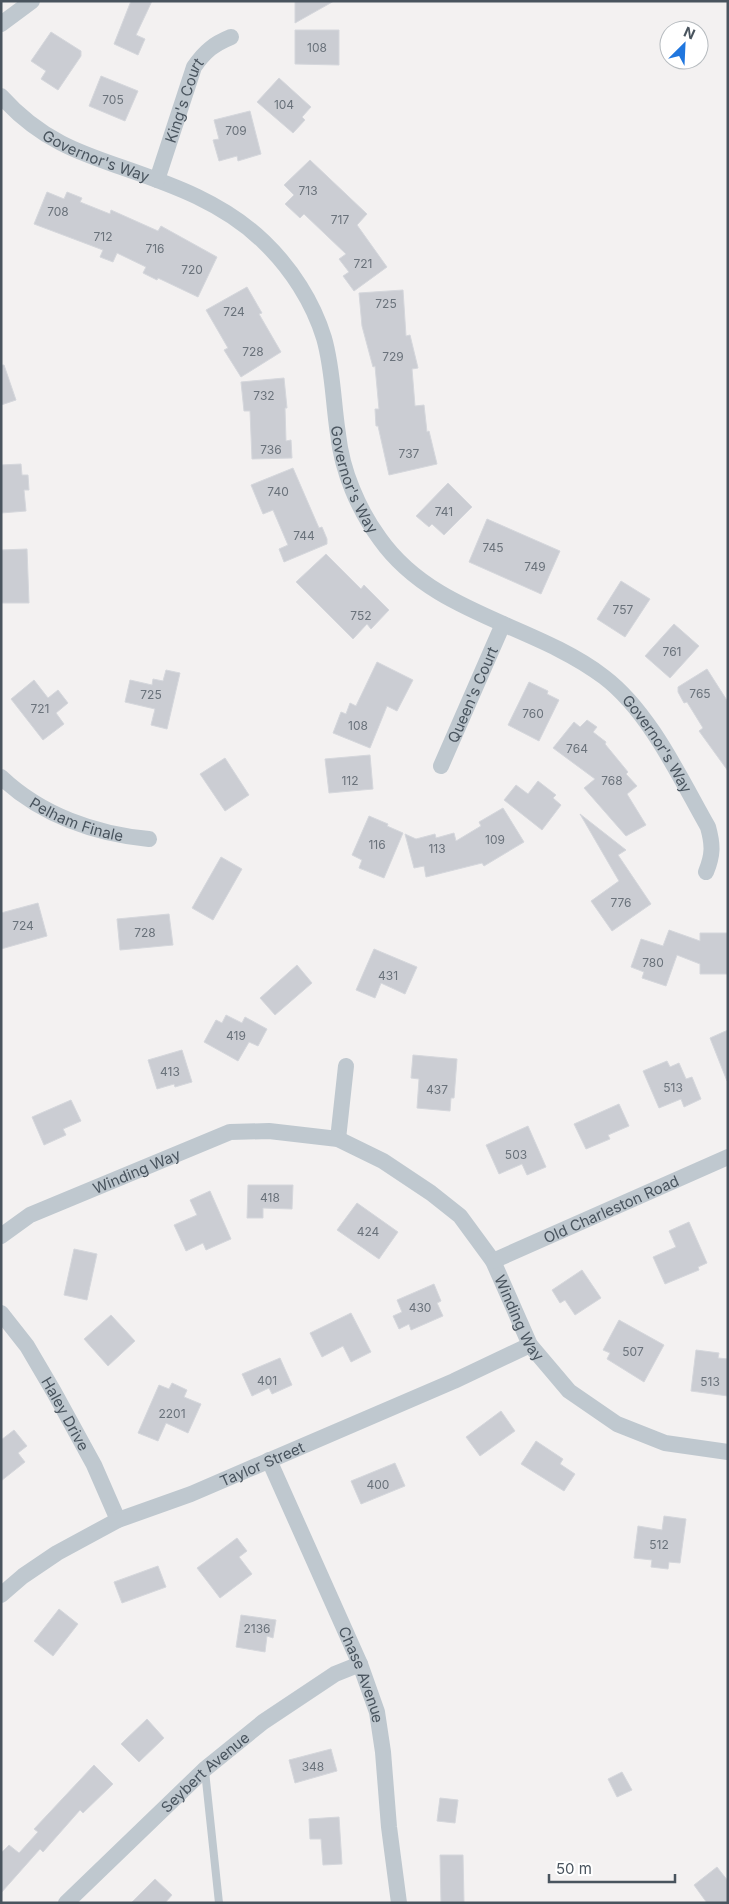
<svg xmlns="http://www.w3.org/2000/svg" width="729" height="1904" viewBox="0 0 729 1904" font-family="Inter,sans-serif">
<rect width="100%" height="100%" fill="#f3f1f1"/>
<path fill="#cbcdd3" stroke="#d5d7dc" d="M 131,1 L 152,1 L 136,35 L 145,39 L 138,55 L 114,44 Z
M 295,1 L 334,1 L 295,23 Z
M 295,30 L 339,30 L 339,65 L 295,64 Z
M 51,32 L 81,51 L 81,56 L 58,90 L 41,79 L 46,71 L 31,61 Z
M 101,76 L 138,91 L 125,121 L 89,106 Z
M 279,78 L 311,107 L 302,117 L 305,120 L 293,133 L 257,102 Z
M 250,111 L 261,154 L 238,161 L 237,156 L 219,161 L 213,140 L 219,139 L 214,120 Z
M 310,160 L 367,214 L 357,225 L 387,267 L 354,291 L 343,276 L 349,272 L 339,259 L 346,254 L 304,214 L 300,218 L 285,204 L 294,195 L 284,185 Z
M 47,192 L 64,199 L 67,192 L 82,198 L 80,202 L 110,214 L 111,210 L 158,231 L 161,226 L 217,257 L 198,297 L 158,278 L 157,280 L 143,273 L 146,267 L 117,253 L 113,262 L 100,257 L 103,250 L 34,224 Z
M 247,287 L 262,313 L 259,314 L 281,352 L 241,377 L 224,350 L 228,348 L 206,310 Z
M 403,290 L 406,336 L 410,335 L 418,368 L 412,369 L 415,406 L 424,405 L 427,432 L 429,431 L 437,464 L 389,475 L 378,426 L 376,426 L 375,409 L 379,409 L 375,366 L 373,367 L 362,326 L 359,293 Z
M 1,365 L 4,365 L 16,400 L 1,405 Z
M 284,378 L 287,408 L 285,408 L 286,441 L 291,440 L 292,458 L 252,459 L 250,411 L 244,411 L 241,382 Z
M 21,464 L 22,475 L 28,475 L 29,490 L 24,490 L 26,511 L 1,513 L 1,465 Z
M 293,468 L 319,528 L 322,527 L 327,539 L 327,544 L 284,562 L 279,549 L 288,545 L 273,510 L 263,514 L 251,485 Z
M 448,483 L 472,507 L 444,535 L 432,524 L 429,527 L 416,516 Z
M 487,519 L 560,551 L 541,594 L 469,562 Z
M 27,549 L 29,603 L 1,603 L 1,550 Z
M 326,554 L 361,589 L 364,585 L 389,610 L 371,629 L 367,624 L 353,639 L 296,582 Z
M 621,581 L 650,599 L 625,637 L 597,619 Z
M 674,624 L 699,646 L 670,678 L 645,656 Z
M 377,662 L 413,680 L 397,711 L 387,706 L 370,748 L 333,733 L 341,712 L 346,714 L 350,703 L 356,706 Z
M 707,669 L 728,702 L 728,771 L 699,731 L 703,728 L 687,702 L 684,703 L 678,692 L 678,687 Z
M 166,670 L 180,673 L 167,729 L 151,725 L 155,709 L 125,702 L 130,680 L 152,685 L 153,679 L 163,681 Z
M 34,680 L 48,698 L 58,690 L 68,703 L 56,713 L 64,724 L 43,740 L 11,699 Z
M 529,682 L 548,691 L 547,694 L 559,700 L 539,741 L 508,725 Z
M 587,720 L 597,727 L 593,732 L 606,742 L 605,744 L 628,772 L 626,774 L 637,786 L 627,794 L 646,825 L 626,836 L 584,788 L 595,779 L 553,748 L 574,722 L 580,727 Z
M 370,755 L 373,789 L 329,793 L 325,759 Z
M 225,758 L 249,795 L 225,811 L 200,774 Z
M 538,781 L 556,795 L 553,798 L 561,805 L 542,830 L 504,800 L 516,785 L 528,794 Z
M 503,808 L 524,842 L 484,866 L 482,863 L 426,877 L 424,866 L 414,868 L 405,834 L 416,839 L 435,834 L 436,838 L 454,833 L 456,841 L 481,826 L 479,822 Z
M 580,814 L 626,850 L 618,855 L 651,904 L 612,931 L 591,901 L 619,881 Z
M 369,816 L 388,824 L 387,826 L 403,833 L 384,878 L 359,868 L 362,860 L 352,855 Z
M 221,857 L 242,869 L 213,920 L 192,908 Z
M 38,903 L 47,936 L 1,949 L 1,913 Z
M 169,914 L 173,945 L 120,950 L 117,919 Z
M 669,930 L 700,941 L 700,933 L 728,933 L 728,974 L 700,974 L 700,964 L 677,955 L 666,986 L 642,978 L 644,972 L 631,967 L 641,939 L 663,946 Z
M 374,949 L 417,967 L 405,994 L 381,983 L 375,998 L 356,990 Z
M 297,965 L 312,983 L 275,1015 L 260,998 Z
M 226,1015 L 242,1023 L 245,1017 L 267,1029 L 258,1046 L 249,1042 L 238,1061 L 204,1042 L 216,1020 L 222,1023 Z
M 728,1030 L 728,1081 L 727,1081 L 710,1038 Z
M 182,1050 L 192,1082 L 175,1087 L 174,1084 L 157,1089 L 148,1060 Z
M 413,1055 L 457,1059 L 454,1098 L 451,1098 L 450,1111 L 417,1108 L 419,1079 L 411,1078 Z
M 667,1061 L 670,1067 L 679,1063 L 686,1079 L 692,1077 L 701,1099 L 684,1107 L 681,1099 L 659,1108 L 643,1071 Z
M 71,1100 L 81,1121 L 63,1129 L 66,1135 L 44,1145 L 32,1117 Z
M 619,1104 L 629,1126 L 608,1135 L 610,1139 L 586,1149 L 574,1124 Z
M 528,1126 L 546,1167 L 527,1175 L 522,1164 L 499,1174 L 486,1145 Z
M 248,1185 L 293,1185 L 292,1209 L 263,1208 L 263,1218 L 247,1218 Z
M 210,1191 L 231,1239 L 206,1250 L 203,1243 L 186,1251 L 174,1225 L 197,1215 L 190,1200 Z
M 357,1203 L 398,1232 L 379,1259 L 337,1230 Z
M 689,1222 L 707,1263 L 698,1267 L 699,1270 L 665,1284 L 653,1257 L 676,1247 L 669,1231 Z
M 74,1249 L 97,1254 L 87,1300 L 64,1295 Z
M 582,1270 L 601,1298 L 575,1315 L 565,1300 L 560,1303 L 552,1290 Z
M 434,1284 L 441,1301 L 437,1303 L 443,1316 L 411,1330 L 409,1324 L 399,1329 L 393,1316 L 402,1312 L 397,1300 Z
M 351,1313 L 371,1352 L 351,1362 L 343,1346 L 322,1357 L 310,1333 Z
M 111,1315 L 135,1341 L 108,1366 L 84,1339 Z
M 619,1320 L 664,1345 L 644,1382 L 607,1359 L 610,1353 L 603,1350 Z
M 696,1350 L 719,1353 L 718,1358 L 728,1359 L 728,1396 L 691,1391 Z
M 280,1358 L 292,1385 L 272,1394 L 269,1388 L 252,1396 L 242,1374 Z
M 172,1383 L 187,1390 L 184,1397 L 201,1404 L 188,1433 L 166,1423 L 158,1441 L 138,1433 L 159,1385 L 169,1389 Z
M 501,1411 L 515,1431 L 480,1456 L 466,1437 Z
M 14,1430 L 27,1446 L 18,1453 L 25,1462 L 1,1481 L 1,1440 Z
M 536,1441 L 563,1459 L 560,1464 L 575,1474 L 564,1491 L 521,1464 Z
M 395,1463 L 405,1486 L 361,1504 L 351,1481 Z
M 664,1516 L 686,1519 L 680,1563 L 669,1562 L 668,1569 L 651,1567 L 652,1560 L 634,1558 L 638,1526 L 662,1530 Z
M 237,1538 L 247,1551 L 239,1557 L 252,1574 L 220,1598 L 197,1568 Z
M 158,1566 L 166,1587 L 122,1603 L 114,1582 Z
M 59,1609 L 78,1624 L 53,1656 L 34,1641 Z
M 241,1615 L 276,1620 L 273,1638 L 267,1636 L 265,1652 L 236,1647 Z
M 147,1719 L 164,1738 L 139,1762 L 121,1744 Z
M 331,1749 L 337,1771 L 295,1783 L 289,1760 Z
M 94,1765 L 113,1784 L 83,1813 L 80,1810 L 43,1852 L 40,1849 L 1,1893 L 1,1853 L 9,1845 L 19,1853 L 38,1832 L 34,1829 Z
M 622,1772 L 632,1790 L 617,1797 L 608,1779 Z
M 440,1798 L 458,1800 L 455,1823 L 437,1821 Z
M 339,1817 L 342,1864 L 323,1865 L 321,1839 L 310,1839 L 309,1819 Z
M 440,1855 L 463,1855 L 464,1902 L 441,1902 Z
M 717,1867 L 728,1881 L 728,1903 L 707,1903 L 694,1885 Z
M 155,1879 L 172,1895 L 165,1903 L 131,1903 Z"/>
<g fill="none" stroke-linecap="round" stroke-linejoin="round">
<path stroke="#bfc8cf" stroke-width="8" d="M 205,1771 L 219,1903"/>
<g stroke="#bfc8cf" stroke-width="16">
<path d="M 1,24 L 32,1"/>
<path id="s1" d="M 1,96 C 18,115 38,131 61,143 C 80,153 101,160 121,167 C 173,185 224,203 264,242 C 291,268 313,302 324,338 C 333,369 333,402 338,434 C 342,471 358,509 380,539 C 434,615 533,623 604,677 C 650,712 680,778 708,827 C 713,845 713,855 706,872"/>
<path id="s2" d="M 157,180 L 194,67 C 205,51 214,44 231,37"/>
<path id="s3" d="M 441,766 L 503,624"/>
<path id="s4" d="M 1,777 C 41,815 95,834 149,839"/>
<path d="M 338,1139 L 346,1066"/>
<path id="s5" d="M 1,1236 L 30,1215 L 230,1132 L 269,1131 L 338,1139 L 383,1161 L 431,1193 L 460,1216 L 493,1261 L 530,1345 L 569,1391 L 617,1424 L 665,1443 L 728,1452"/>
<path id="s6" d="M 493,1261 L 728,1157"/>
<path id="s7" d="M 1,1313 L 27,1346 L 54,1392 L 94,1465 L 118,1520"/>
<path id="s8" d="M 269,1460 L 360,1664 L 377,1712 L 383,1752 L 389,1827 L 399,1903"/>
<path id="s9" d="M 1,1595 L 23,1576 L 57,1553 L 118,1520 L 191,1494 L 454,1381 L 530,1345"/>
<path id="s10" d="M 66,1903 L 205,1769 L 263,1722 L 335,1674 L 360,1664"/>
</g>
</g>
<g text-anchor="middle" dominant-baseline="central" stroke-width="4" stroke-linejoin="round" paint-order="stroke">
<g font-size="12" fill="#6a727b">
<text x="317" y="47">108</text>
<text x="113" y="99">705</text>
<text x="284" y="104">104</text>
<text x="236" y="130">709</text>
<text x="308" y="190">713</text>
<text x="58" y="211">708</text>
<text x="340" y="219">717</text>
<text x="103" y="236">712</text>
<text x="155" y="248">716</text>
<text x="363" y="263">721</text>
<text x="192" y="269">720</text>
<text x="386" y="303">725</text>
<text x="234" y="311">724</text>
<text x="253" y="351">728</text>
<text x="393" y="356">729</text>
<text x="264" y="395">732</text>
<text x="271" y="449">736</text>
<text x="409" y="453">737</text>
<text x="278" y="491">740</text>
<text x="444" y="511">741</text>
<text x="304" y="535">744</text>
<text x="493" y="547">745</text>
<text x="535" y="566">749</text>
<text x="623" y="609">757</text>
<text x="361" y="615">752</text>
<text x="672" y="651">761</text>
<text x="700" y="693">765</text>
<text x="151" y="694">725</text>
<text x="40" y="708">721</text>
<text x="533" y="713">760</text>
<text x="358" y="725">108</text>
<text x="577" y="748">764</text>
<text x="350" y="780">112</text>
<text x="612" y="780">768</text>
<text x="495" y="839">109</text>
<text x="377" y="844">116</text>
<text x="437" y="848">113</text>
<text x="621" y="902">776</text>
<text x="23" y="925">724</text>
<text x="145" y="932">728</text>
<text x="653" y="962">780</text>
<text x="388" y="975">431</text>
<text x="236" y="1035">419</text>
<text x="170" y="1071">413</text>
<text x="673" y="1087">513</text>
<text x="437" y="1089">437</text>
<text x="516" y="1154">503</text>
<text x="270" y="1197">418</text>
<text x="368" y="1231">424</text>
<text x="420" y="1307">430</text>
<text x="633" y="1351">507</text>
<text x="267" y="1380">401</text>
<text x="710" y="1381">513</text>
<text x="172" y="1413">2201</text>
<text x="378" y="1484">400</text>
<text x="659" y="1544">512</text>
<text x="257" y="1628">2136</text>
<text x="313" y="1766">348</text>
</g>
<g font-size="15" fill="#49545e" stroke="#fff">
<text stroke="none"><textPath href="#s2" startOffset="84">King's Court</textPath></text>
<text stroke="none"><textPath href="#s1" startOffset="114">Governor's Way</textPath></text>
<text stroke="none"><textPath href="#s1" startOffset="564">Governor's Way</textPath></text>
<text stroke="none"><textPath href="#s3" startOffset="78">Queen's Court</textPath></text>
<text stroke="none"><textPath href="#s1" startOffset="982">Governor's Way</textPath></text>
<text stroke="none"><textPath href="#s4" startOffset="88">Pelham Finale</textPath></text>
<text stroke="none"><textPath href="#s5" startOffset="151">Winding Way</textPath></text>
<text stroke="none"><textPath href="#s6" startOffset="129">Old Charleston Road</textPath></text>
<text stroke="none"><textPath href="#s5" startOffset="624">Winding Way</textPath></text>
<text stroke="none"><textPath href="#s7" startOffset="120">Haley Drive</textPath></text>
<text stroke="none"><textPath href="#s9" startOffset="294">Taylor Street</textPath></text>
<text stroke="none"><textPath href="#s8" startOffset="234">Chase Avenue</textPath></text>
<text stroke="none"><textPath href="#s10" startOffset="191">Seybert Avenue</textPath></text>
</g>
</g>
<rect width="729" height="1904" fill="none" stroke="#49545e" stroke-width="5"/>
<g transform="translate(684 45) rotate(24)"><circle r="24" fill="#ffffff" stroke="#b6bbbf"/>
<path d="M0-4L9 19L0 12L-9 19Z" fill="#2076de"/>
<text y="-8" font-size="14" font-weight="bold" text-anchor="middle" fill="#49545e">N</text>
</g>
<path d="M549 1874v8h126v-8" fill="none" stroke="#49545e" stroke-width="2.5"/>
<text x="556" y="1874" font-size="15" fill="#49545e" stroke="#ffffff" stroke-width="4" paint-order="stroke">50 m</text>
</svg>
